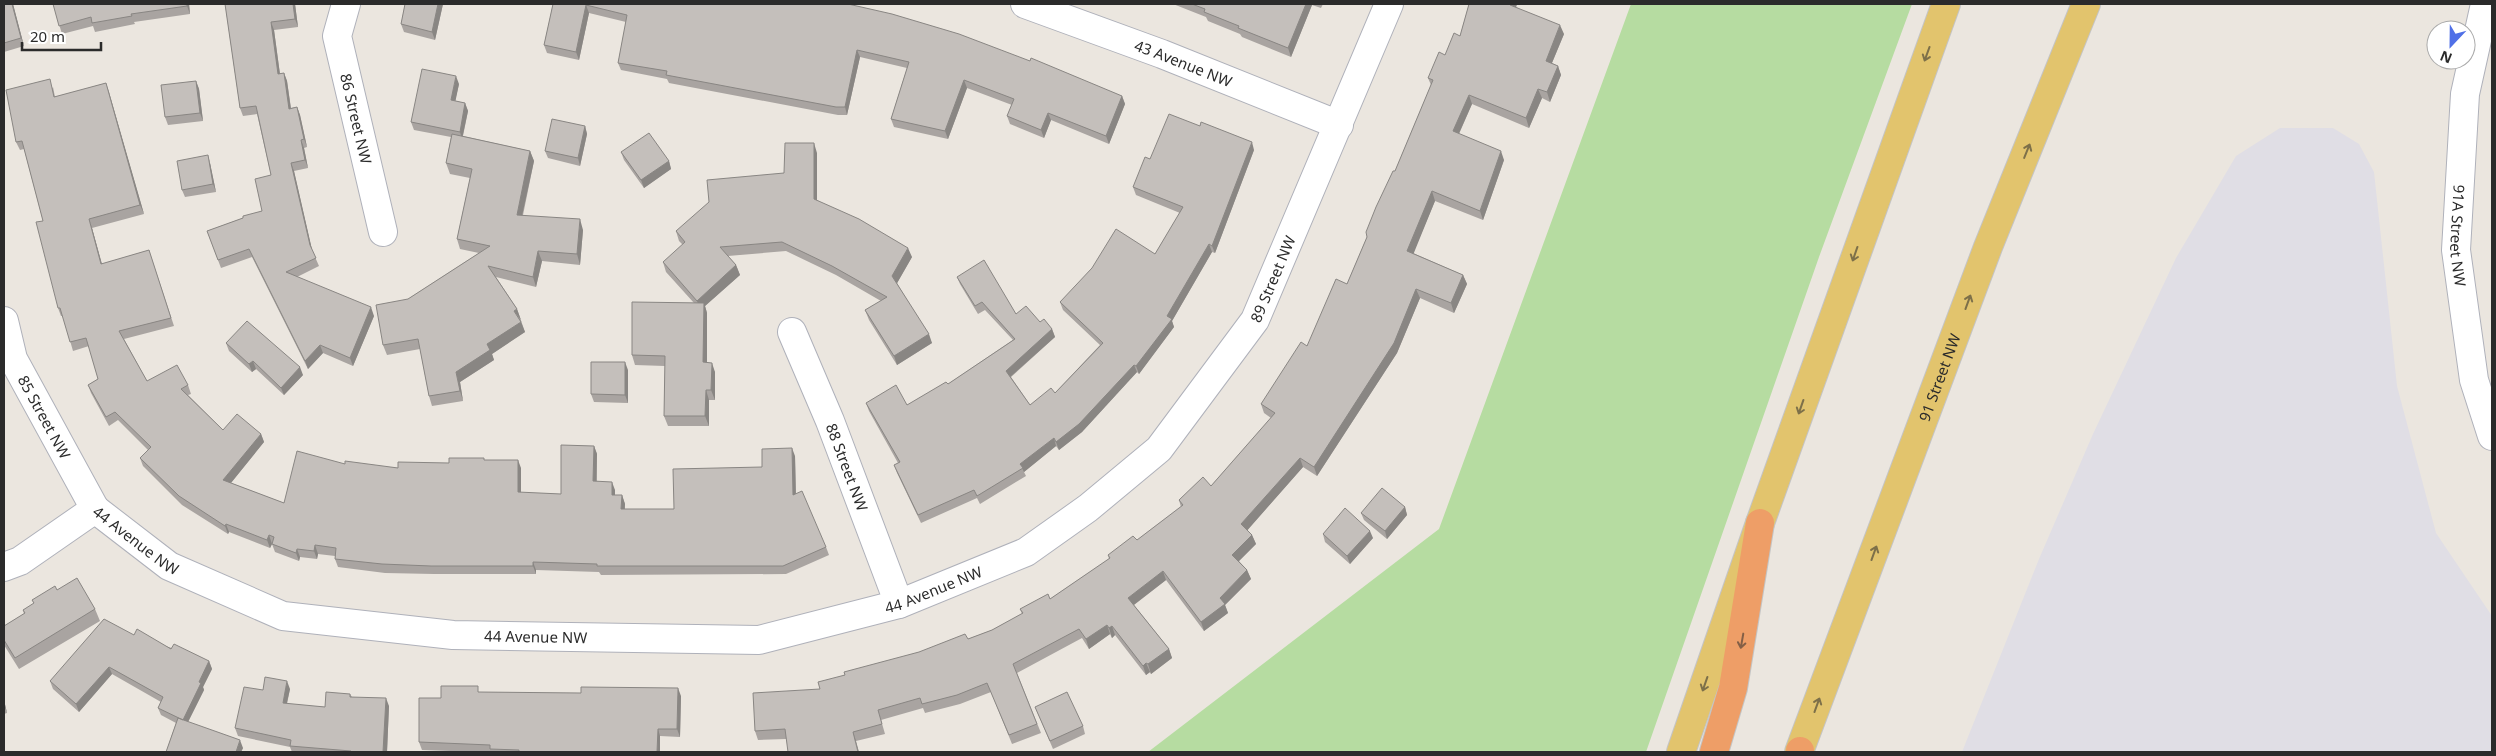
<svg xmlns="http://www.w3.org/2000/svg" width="2496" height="756" viewBox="0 0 2496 756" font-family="'Noto Sans',sans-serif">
<rect width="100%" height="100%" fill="#ebe6df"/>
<path fill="#e0dee5" d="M 2280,128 L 2333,128 L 2359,144 L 2374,172 L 2397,386 L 2436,533 L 2492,616 L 2492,752 L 1962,752 L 2039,559 L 2093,434 L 2176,258 L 2236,156 Z"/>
<path fill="#b6dca1" d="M 1631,4 L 1912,4 L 1819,257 L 1646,752 L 1148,752 L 1439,529 Z"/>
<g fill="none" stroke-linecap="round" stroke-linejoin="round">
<g stroke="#afb1ba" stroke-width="30">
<g id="minor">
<path id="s1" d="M 346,4 L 337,36 L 383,232"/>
<path id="s2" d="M 1025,4 L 1162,54 L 1339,125"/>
<path id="s3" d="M 2485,4 L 2465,94 L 2456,250 L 2474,380 L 2492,436"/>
<path id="s4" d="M 4,321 L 13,359 L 95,509"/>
<path id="s5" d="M 792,332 L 830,421 L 899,604"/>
<path id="s6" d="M 4,567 L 20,561 L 95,509 L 169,566 L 283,616 L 453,635 L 759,640 L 899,604 L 1026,552 L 1088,508 L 1159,449 L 1255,320 L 1389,4"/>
</g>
</g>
<g stroke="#c4c4c4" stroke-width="30">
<g id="major">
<path d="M 1681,752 L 1760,523 L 1946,4"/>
<path id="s7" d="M 1799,752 L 1988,247 L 2086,4"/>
</g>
</g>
<g stroke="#c4c4c4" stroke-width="30">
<path id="highway" d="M 1714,752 L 1733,688 L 1760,523
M 1800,752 L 1800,751"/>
</g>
<use href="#minor" stroke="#fff" stroke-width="28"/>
<use href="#major" stroke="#e2c46d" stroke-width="28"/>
<use href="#highway" stroke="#ee9e67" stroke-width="28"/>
</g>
<path fill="#a9a4a1" d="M 4,4 L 13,4 L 24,46 L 4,52 Z
M 53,4 L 189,4 L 190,14 L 134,22 L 135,24 L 95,32 L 93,26 L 62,34 Z
M 225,4 L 295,4 L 298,27 L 274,30 L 280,74 L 284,73 L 287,81 L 291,108 L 297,107 L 300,115 L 307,147 L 304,148 L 308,168 L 294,171 L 312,250 L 319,266 L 297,277 L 374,316 L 353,366 L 323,353 L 308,369 L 252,257 L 221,268 L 207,231 L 262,211 L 271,175 L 257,114 L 243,116 L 240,108 Z
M 405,4 L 443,4 L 435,40 L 404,32 L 401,24 Z
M 553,4 L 848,4 L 1122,96 L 1125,104 L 1109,144 L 1051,120 L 1044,138 L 1010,124 L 1007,116 L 1012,105 L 967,88 L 948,139 L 894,127 L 891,119 L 907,68 L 860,57 L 847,115 L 838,115 L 669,83 L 667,79 L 621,70 L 618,63 L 626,22 L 589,13 L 579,60 L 547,53 L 544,45 Z
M 1173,4 L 1323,4 L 1321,8 L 1312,5 L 1291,57 L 1242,37 L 1240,34 L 1208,21 L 1206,17 Z
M 1469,4 L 1517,4 L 1516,7 L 1564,34 L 1552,63 L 1558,66 L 1561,75 L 1550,102 L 1542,98 L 1529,128 L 1472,104 L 1459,134 L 1504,160 L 1483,220 L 1435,201 L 1413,253 L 1463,275 L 1467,284 L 1454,313 L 1420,298 L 1397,353 L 1317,476 L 1303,467 L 1247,530 L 1252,535 L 1256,544 L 1239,561 L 1247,570 L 1251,579 L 1225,605 L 1228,613 L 1204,631 L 1166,580 L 1134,605 L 1169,649 L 1172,658 L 1151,674 L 1150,672 L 1146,675 L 1115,635 L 1112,638 L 1110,634 L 1089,649 L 1082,638 L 1017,673 L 1041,733 L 1012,744 L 991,692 L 960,704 L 925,713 L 923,708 L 881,720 L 885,734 L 856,741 L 786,739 L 758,740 L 755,731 L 820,689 L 845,675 L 968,639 L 992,630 L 1022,614 L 1020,609 L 1050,599 L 1109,559 L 1108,555 L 1137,540 L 1181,507 L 1179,500 L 1211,486 L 1271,418 L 1264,413 L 1261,404 L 1307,346 L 1347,284 L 1395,171 L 1431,85 L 1428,78 L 1445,55 L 1460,36 Z
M 196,81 L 199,89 L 203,121 L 168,125 L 165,117 Z
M 106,83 L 144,214 L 92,228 L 102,264 L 149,250 L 174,326 L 124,339 L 147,381 L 188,385 L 191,394 L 188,395 L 223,430 L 261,434 L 264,442 L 231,483 L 284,503 L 345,464 L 398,468 L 485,460 L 521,468 L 521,493 L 561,494 L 594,446 L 597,454 L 597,481 L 615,490 L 615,495 L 622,495 L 625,504 L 625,509 L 674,509 L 762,467 L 795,456 L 796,494 L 826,547 L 829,555 L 786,574 L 601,575 L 599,572 L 536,570 L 536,574 L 434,574 L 385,573 L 338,567 L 335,559 L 335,556 L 318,554 L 317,559 L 300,557 L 299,561 L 275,552 L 272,544 L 270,548 L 229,532 L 228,534 L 182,505 L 143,466 L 140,458 L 148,450 L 118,420 L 109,426 L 91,393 L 88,385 L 98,379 L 89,346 L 73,351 L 63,316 L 61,316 L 58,308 L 43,221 L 24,149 L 20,150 L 16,142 L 53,87 L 55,97 Z
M 459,84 L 455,101 L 465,103 L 468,111 L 463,136 L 530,151 L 534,161 L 523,215 L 583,230 L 580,265 L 542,261 L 536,287 L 496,277 L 517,309 L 525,332 L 492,354 L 494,360 L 460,382 L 463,401 L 432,406 L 429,396 L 420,349 L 387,355 L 383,345 L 408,299 L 479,253 L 460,249 L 457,239 L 470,178 L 450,174 L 446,163 L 451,137 L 414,130 L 411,122 Z
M 585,126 L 587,134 L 580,166 L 548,158 L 545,151 Z
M 1254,150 L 1215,253 L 1212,252 L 1172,321 L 1174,327 L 1139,374 L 1137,372 L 1082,432 L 1059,450 L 1056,446 L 1024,472 L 1026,476 L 980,504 L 977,498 L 921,523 L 897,473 L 894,465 L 898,463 L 869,411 L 866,403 L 907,405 L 948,384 L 1013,340 L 985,310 L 978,314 L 960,284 L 957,277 L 1016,314 L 1040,322 L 1052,329 L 1055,337 L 1011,377 L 1030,405 L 1055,393 L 1100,345 L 1063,310 L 1060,302 L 1155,254 L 1180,213 L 1136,195 L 1133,187 L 1150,159 Z
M 621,152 L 669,161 L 671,169 L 644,188 L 624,160 Z
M 817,153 L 817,200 L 912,257 L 897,283 L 932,343 L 897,365 L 869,320 L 865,310 L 881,301 L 836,275 L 786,251 L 728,256 L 736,265 L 740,275 L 705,306 L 707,313 L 707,363 L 715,372 L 715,400 L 709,400 L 709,426 L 668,426 L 664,416 L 665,366 L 635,365 L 632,355 L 694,303 L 666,272 L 663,262 L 683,245 L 679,241 L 676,231 L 784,173 Z
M 210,163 L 216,192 L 185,197 L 182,190 Z
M 226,343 L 303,375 L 284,395 L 256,369 L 252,372 L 229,351 Z
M 628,370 L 628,403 L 594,402 L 591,394 Z
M 1405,507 L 1407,515 L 1387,539 L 1364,520 L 1361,513 Z
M 1323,534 L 1373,538 L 1350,564 L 1325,542 Z
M 57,590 L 95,609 L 100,621 L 19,669 L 4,645 L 4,626 L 24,614 L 23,610 L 34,604 L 32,600 Z
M 134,635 L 209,661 L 212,669 L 203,687 L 204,690 L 188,722 L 243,748 L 241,752 L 166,752 L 176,723 L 161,715 L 158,708 L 161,702 L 112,674 L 79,712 L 53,689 L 50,681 Z
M 290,689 L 287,704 L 325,707 L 350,694 L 352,697 L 389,706 L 387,752 L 292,752 L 290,747 L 238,736 L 235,728 L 263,690 Z
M 481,692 L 681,696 L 680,737 L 660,736 L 660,752 L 478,752 L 422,750 L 419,742 L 441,698 Z
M 4,700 L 7,713 L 4,714 Z
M 1035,707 L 1083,726 L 1085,734 L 1053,749 Z"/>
<path fill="#898683" d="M 12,4 L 13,4 L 24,46 L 21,38 Z
M 187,4 L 189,4 L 190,14 L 187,6 Z
M 293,4 L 295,4 L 298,27 L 295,19 Z
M 438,4 L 443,4 L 435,40 L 432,32 Z
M 1306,4 L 1312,4 L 1312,5 L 1291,57 L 1288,48 Z
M 1511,4 L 1517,4 L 1514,14 L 1510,5 Z
M 586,5 L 589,13 L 579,60 L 576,52 Z
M 271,22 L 274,30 L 281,82 L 278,74 Z
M 1560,25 L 1564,34 L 1549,70 L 1546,61 Z
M 857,50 L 860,57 L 847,115 L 845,107 Z
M 1558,66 L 1561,75 L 1550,102 L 1547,92 Z
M 284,73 L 287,81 L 292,117 L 289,109 Z
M 456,76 L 459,84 L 454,108 L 451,100 Z
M 964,80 L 967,88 L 948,139 L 945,131 Z
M 196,81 L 199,89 L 203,121 L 200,113 Z
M 106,83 L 109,92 L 144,214 L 140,205 Z
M 1538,89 L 1542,98 L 1529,128 L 1526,118 Z
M 1469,95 L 1472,104 L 1456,140 L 1453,131 Z
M 1122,96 L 1125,104 L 1109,144 L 1106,136 Z
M 465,103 L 468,111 L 462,139 L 460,132 Z
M 297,107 L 300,115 L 307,147 L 304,139 Z
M 1048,113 L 1051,120 L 1044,138 L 1041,130 Z
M 585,126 L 587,134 L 580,166 L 578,158 Z
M 301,140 L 304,148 L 308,168 L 305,160 Z
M 1252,142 L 1254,150 L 1215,253 L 1212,246 Z
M 814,143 L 817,153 L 817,208 L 814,199 Z
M 530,151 L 534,161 L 520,225 L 517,215 Z
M 1501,151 L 1504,160 L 1483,220 L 1480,211 Z
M 208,155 L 210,163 L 216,192 L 213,184 Z
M 669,161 L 671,169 L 644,188 L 641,180 Z
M 291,163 L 294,171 L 313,254 L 310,245 Z
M 1432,191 L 1435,201 L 1411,260 L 1407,251 Z
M 89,219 L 92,228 L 104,272 L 101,264 Z
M 580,219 L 583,230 L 580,265 L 577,254 Z
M 1209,244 L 1212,252 L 1172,321 L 1174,327 L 1139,374 L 1136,366 L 1167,316 Z
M 908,248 L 912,257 L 896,285 L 892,276 Z
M 538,251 L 542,261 L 536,287 L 533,277 Z
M 736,265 L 740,275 L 705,306 L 707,313 L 707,372 L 703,362 L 700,310 L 697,301 Z
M 1463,275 L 1467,284 L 1454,313 L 1451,303 Z
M 1416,289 L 1420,298 L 1397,353 L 1317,476 L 1314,467 Z
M 371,307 L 374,316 L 353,366 L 350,358 Z
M 517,309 L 521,320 L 514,311 Z
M 521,322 L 525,332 L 492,354 L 494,360 L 460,382 L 463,401 L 460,391 L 456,372 L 487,344 Z
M 1052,329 L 1055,337 L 1009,378 L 1006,371 Z
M 929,334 L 932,343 L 897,365 L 894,356 Z
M 320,345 L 323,353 L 308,369 L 305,361 Z
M 253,361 L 256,369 L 252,372 L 249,364 Z
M 625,362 L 628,370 L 628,403 L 625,395 Z
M 712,363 L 715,372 L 715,400 L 711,390 Z
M 1134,365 L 1137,372 L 1082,432 L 1059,450 L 1056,442 Z
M 300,367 L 303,375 L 284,395 L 281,388 Z
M 706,390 L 709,400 L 709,426 L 705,416 Z
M 261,434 L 264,442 L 226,489 L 223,480 Z
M 1054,438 L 1056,446 L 1024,472 L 1020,464 Z
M 594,446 L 597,454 L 596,490 L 593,481 Z
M 792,448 L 795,456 L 796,503 L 793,495 Z
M 1300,458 L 1303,467 L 1245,533 L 1241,524 Z
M 518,460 L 521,468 L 521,501 L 518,492 Z
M 612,482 L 615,490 L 615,504 L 612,495 Z
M 622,495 L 625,504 L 624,517 L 621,509 Z
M 1405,507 L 1407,515 L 1387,539 L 1385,531 Z
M 226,524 L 229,532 L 228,534 L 225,526 Z
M 1370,531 L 1373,538 L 1350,564 L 1347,556 Z
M 269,535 L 272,544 L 270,548 L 267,540 Z
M 1252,535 L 1256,544 L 1236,564 L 1232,555 Z
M 315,545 L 318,554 L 317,559 L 314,551 Z
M 297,549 L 300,557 L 299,561 L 296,553 Z
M 533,562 L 536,570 L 536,574 L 533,566 Z
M 1247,570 L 1251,579 L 1225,605 L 1228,613 L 1204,631 L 1201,622 L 1220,598 Z
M 1163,571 L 1166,580 L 1131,607 L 1128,598 Z
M 1107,625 L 1110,634 L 1089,649 L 1086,639 Z
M 1112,626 L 1115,635 L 1112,638 L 1109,628 Z
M 1169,649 L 1172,658 L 1151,674 L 1148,664 Z
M 209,661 L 212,669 L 203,687 L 204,690 L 185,728 L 183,720 L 199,682 Z
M 1146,663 L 1150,672 L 1146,675 L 1143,666 Z
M 109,667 L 112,674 L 79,712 L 76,704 Z
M 287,681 L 290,689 L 285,711 L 283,703 Z
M 678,688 L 681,696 L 680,737 L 677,729 Z
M 386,698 L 389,706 L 387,752 L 383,752 Z
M 4,700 L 7,713 L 4,705 Z
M 658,729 L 660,736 L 660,752 L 657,752 Z
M 853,732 L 856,741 L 859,752 L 858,752 Z
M 240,740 L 243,748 L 241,752 L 236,752 Z"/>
<path fill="#c4bfbb" stroke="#898683" d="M 4,4 L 12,4 L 21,38 L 4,43 Z
M 53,4 L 187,4 L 187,6 L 131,14 L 132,16 L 92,23 L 91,17 L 59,26 Z
M 225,4 L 293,4 L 295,19 L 271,22 L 278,74 L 284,73 L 289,109 L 297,107 L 304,139 L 301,140 L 305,160 L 291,163 L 310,245 L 316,258 L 286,272 L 371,307 L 350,358 L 320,345 L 305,361 L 249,249 L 218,260 L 207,231 L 243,218 L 243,216 L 262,211 L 255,179 L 271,175 L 256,106 L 240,108 Z
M 405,4 L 438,4 L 432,32 L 401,24 Z
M 553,4 L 848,4 L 892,14 L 959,34 L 1030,61 L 1031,58 L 1122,96 L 1106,136 L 1048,113 L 1041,130 L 1007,116 L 1014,99 L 964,80 L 945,131 L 891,119 L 909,62 L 857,50 L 845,107 L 836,107 L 666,75 L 667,71 L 618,63 L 627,15 L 586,5 L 576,52 L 544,45 Z
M 1192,4 L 1306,4 L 1288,48 L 1238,28 L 1239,26 L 1204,12 L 1205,9 Z
M 1469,4 L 1511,4 L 1510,5 L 1560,25 L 1546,61 L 1558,66 L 1547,92 L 1538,89 L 1526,118 L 1469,95 L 1453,131 L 1501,151 L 1480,211 L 1432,191 L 1407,251 L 1463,275 L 1451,303 L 1416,289 L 1394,343 L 1314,467 L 1300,458 L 1241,524 L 1252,535 L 1232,555 L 1247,570 L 1220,598 L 1225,604 L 1201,622 L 1163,571 L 1128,598 L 1169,649 L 1148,664 L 1146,663 L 1143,666 L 1112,626 L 1109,628 L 1107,625 L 1086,639 L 1079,629 L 1013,664 L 1037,724 L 1009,735 L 987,683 L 957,695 L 922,704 L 920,698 L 878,710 L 882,724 L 853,732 L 858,752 L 788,752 L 785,729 L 755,731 L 753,693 L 820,689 L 818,682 L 845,675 L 844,672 L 919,652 L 965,634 L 968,639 L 992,630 L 1023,613 L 1020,609 L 1048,594 L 1050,599 L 1110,558 L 1108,555 L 1133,536 L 1137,540 L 1183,505 L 1179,500 L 1203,477 L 1211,486 L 1275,413 L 1261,404 L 1301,342 L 1307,346 L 1336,279 L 1347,284 L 1367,237 L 1366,232 L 1376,207 L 1393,171 L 1395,171 L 1433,80 L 1428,78 L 1439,52 L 1445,55 L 1454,33 L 1460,36 Z
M 422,69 L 456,76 L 451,100 L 465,103 L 460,132 L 411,122 Z
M 50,79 L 54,97 L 106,83 L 140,205 L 89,219 L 101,264 L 149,250 L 171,318 L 119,331 L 147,381 L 177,365 L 188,385 L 181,389 L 223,430 L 237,414 L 261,434 L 223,480 L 284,503 L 297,451 L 345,464 L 345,461 L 398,468 L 398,462 L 449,463 L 449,458 L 484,458 L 484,460 L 518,460 L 518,492 L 561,494 L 561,445 L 594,446 L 593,481 L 612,482 L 612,495 L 622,495 L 621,509 L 674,509 L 673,469 L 762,467 L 762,449 L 792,448 L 793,495 L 802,491 L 826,547 L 783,566 L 597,566 L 597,564 L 533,562 L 533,566 L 431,566 L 382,564 L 335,559 L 336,548 L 315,545 L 314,551 L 297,549 L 296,553 L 272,544 L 274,537 L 269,535 L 267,540 L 226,524 L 225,526 L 179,496 L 140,458 L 151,447 L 115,412 L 106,417 L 88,385 L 98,379 L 86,338 L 70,342 L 60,308 L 58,308 L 36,222 L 43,221 L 22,141 L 16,142 L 6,90 Z
M 196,81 L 200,113 L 165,117 L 161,85 Z
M 1169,114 L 1200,126 L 1201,122 L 1252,142 L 1212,246 L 1209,244 L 1167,316 L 1172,319 L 1136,366 L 1134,365 L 1079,424 L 1056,442 L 1054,438 L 1020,464 L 1023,468 L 977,496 L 974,490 L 918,515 L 894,465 L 900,462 L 866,403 L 896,385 L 907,405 L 946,382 L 948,384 L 1015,339 L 982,302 L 975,306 L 957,277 L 984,260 L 1016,314 L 1026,306 L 1040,322 L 1044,319 L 1052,329 L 1006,371 L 1030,405 L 1051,388 L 1055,393 L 1103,343 L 1060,302 L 1092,268 L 1116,229 L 1155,254 L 1183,207 L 1133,187 L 1145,157 L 1150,159 Z
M 552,119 L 585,126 L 578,158 L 545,151 Z
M 649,133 L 669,161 L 641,180 L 621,152 Z
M 452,134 L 530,151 L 517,215 L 580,219 L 577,254 L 538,251 L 533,277 L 488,266 L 517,309 L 514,311 L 521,322 L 487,344 L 490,350 L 456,372 L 460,391 L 429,396 L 418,339 L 383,345 L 376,305 L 408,299 L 490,246 L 457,239 L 472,169 L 446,163 Z
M 785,143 L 814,143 L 814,199 L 859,219 L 908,248 L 892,276 L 929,334 L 894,356 L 865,310 L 887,297 L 832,266 L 782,242 L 720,247 L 736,265 L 697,301 L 663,262 L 685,242 L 676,231 L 709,202 L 707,180 L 784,173 Z
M 208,155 L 213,184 L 182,190 L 177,161 Z
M 632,302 L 704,303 L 703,362 L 712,363 L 711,390 L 706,390 L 705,416 L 664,416 L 665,356 L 632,355 Z
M 247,321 L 300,367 L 281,388 L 253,361 L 249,364 L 226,343 Z
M 591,362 L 625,362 L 625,395 L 591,394 Z
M 1382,488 L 1405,507 L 1385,531 L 1361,513 Z
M 1345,508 L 1370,531 L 1347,556 L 1323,534 Z
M 77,578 L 95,609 L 15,658 L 4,640 L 4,626 L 25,613 L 23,610 L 34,603 L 32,600 L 55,586 L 57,590 Z
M 104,619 L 134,635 L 137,629 L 171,649 L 174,644 L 209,661 L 199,682 L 201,683 L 183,720 L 158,708 L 163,697 L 109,667 L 76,704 L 50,681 Z
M 265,677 L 287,681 L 283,703 L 325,707 L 326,692 L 350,694 L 350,697 L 386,698 L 383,752 L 351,752 L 351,751 L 290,746 L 291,740 L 235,728 L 244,687 L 263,690 Z
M 441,686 L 478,686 L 478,692 L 581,693 L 581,687 L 678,688 L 677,729 L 658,729 L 657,752 L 519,752 L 519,750 L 490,749 L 490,745 L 419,742 L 419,698 L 441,698 Z
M 1067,692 L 1083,726 L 1050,741 L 1035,707 Z
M 178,718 L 240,740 L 236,752 L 166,752 Z"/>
<defs><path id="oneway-shaft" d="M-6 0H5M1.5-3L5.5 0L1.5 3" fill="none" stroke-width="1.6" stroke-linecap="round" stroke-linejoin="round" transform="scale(1.25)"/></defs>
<g stroke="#7d7049">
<use href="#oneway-shaft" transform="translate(1927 54) rotate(110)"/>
<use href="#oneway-shaft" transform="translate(2027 151) rotate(-68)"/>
<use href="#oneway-shaft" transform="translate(1855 254) rotate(109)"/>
<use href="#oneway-shaft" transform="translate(1968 302) rotate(-70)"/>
<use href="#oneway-shaft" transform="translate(1801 407) rotate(109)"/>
<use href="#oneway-shaft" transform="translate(1874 553) rotate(-70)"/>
<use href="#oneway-shaft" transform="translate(1705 684) rotate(109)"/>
<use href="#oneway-shaft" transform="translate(1817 705) rotate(-70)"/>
</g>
<use stroke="#835f46" href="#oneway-shaft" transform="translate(1742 641) rotate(100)"/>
<g text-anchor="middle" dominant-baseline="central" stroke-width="4" stroke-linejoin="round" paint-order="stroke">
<g font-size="15" fill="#2b2b2b" stroke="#fff">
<text stroke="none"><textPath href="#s2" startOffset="169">43 Avenue NW</textPath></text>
<text stroke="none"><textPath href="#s1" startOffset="118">86 Street NW</textPath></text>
<text stroke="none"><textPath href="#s3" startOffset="234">91A Street NW</textPath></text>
<text stroke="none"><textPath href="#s6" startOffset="1459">89 Street NW</textPath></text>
<text stroke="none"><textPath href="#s7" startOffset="400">91 Street NW</textPath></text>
<text stroke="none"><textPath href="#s4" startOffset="105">85 Street NW</textPath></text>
<text stroke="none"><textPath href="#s5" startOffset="146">88 Street NW</textPath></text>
<text stroke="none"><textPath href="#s6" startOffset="160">44 Avenue NW</textPath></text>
<text stroke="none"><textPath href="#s6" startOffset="985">44 Avenue NW</textPath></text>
<text stroke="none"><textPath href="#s6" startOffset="580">44 Avenue NW</textPath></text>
</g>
</g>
<rect width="2496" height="756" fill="none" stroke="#2b2b2b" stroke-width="10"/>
<g transform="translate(2451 45) rotate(202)"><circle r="24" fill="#ffffff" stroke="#aaaaaa"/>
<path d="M0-4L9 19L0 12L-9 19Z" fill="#5070e7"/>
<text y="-8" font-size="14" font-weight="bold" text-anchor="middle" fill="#2b2b2b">N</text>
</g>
<path d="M22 42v8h79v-8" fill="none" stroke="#2b2b2b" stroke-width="2.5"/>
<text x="30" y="42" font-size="15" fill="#2b2b2b" stroke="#ffffff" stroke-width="4" paint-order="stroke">20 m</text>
</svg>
